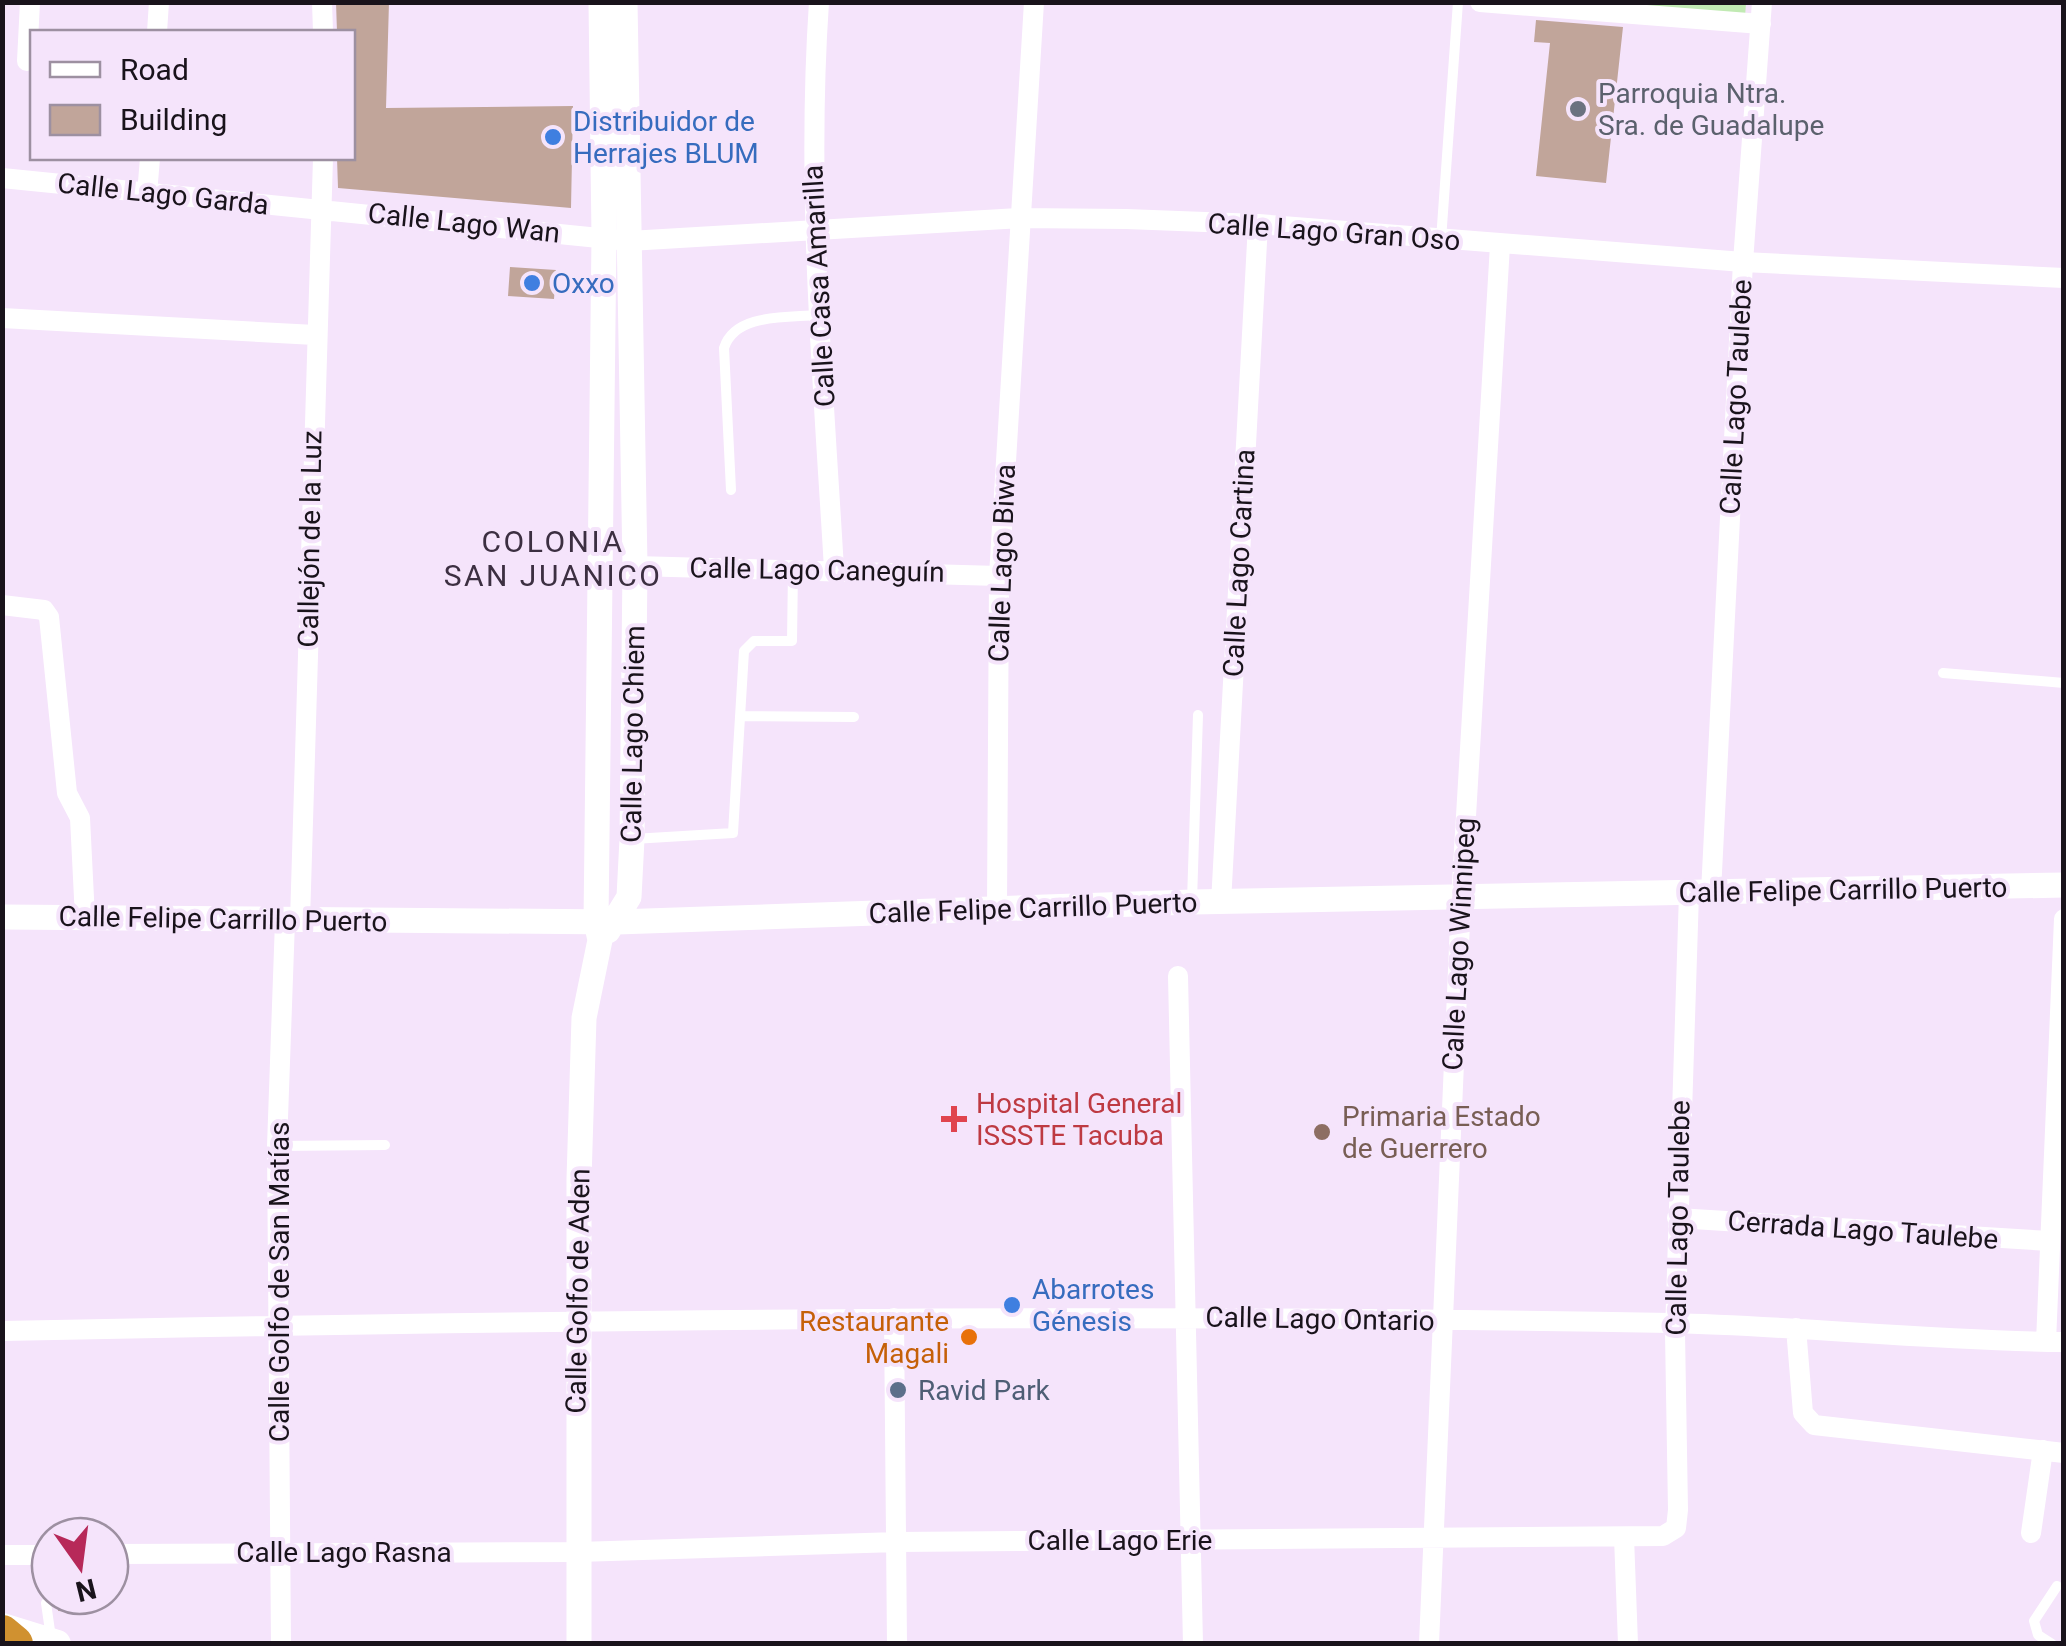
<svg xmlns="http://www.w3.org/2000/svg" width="2066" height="1646" viewBox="0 0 2066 1646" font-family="Roboto,sans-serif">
<rect width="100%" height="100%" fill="#f5e4fb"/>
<path fill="#c1eab3" d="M 1551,3 L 1746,3 L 1745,17 Z"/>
<path fill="#c1a59a" d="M 336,2 L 389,2 L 386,108 L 573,106 L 571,208 L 338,188 L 337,158 L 352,158 L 352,32 L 337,32 Z
M 1536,20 L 1623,27 L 1606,183 L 1536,176 L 1550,43 L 1534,42 Z
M 510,267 L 556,270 L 554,299 L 508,296 Z
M 58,1596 L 81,1596 L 81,1612 L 58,1611 Z"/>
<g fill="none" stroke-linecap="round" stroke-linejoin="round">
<path stroke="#fff" stroke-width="10" d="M 1441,240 L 1458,2
M 731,490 L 724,348 C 735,313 787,318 818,315
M 1943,673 L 2064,683
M 740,716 L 854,717
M 633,839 L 733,833 L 744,651 L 754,641 L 792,641 L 793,570
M 1192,901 L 1198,715
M 277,1146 L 385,1145
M 45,1555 L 45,1579
M 46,1603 L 51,1638
M 2052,1644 L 2038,1635 L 2034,1621 L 2057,1586"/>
<path stroke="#fff" stroke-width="20" d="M 322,2 L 323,32
M 819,2 C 806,192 823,380 834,569
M 1480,2 L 1761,24
M 157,32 L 159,2
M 27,61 L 30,2
M 2,178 L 629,241 L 1020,218 L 1126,219 L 1258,224 L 1743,262 L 2064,278
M 147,194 L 150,158
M 2,318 L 315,335
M 635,566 L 999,576
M 2,605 L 44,610 L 49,617 L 67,793 L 80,818 L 85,918
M 1711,892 L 1743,262 L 1762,2
M 1221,903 L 1258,224
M 997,907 L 999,576 L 1034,2
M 300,921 L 323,158
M 1178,976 L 1193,1644
M 1677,1218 L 2049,1241
M 894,1318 L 897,1644
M 1796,1328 L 1803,1413 L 1814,1425 L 2064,1453
M 2,1331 C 558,1320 1114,1313 1670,1323 C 1801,1326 1932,1341 2064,1342
M 2046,1342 L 2064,919
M 2031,1533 L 2043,1450
M 1624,1537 L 1628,1644
M 110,1554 L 578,1552 L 897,1542 L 1663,1536 L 1676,1528 L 1678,1510 L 1675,1333 L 1689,893
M 2,1555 L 50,1555
M 281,1644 L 277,1146 L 285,921
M 1429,1644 L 1461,900 L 1500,245"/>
<path stroke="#fff" stroke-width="25" d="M 2,917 L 617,922 L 1192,902 L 2064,885
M 608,931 L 629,897 L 632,839 L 635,566 L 625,2
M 579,1644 L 579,1179 L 584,1018 L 600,940 L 596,922 L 604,237 L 601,2"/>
<path stroke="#fff" stroke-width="28" d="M 2,1627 L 57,1644"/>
<path stroke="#d09130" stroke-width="38" d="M 2,1634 L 14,1644"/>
</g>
<circle fill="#6b7280" stroke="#f5e4fb" stroke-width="4" cx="1578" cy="109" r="10"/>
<g fill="#3f7fe0" stroke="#f5e4fb" stroke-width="4">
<circle cx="553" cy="137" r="10"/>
<circle cx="532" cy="283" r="10"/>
<circle cx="1012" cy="1305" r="10"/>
</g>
<path fill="#e0444e" stroke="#f5e4fb" stroke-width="4" d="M949 1104h10v10h10v10h-10v10h-10v-10h-10v-10h10z"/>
<circle fill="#8d6e63" stroke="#f5e4fb" stroke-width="4" cx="1322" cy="1132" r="10"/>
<circle fill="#e8710a" stroke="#f5e4fb" stroke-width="4" cx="969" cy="1337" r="10"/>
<circle fill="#5c6f8a" stroke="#f5e4fb" stroke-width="4" cx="898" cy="1390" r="10"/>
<g text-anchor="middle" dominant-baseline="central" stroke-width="8" stroke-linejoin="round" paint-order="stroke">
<g font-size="28" fill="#5b616d" stroke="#f5e4fb" text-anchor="start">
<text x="1598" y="93">Parroquia Ntra.<tspan x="1598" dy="32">Sra. de Guadalupe</tspan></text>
</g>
<g font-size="28" fill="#366cbe" stroke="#f5e4fb" text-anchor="start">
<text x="573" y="121">Distribuidor de<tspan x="573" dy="32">Herrajes BLUM</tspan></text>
<text x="552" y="283">Oxxo</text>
<text x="1032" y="1289">Abarrotes<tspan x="1032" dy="32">Génesis</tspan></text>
</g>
<g font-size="28" fill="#19131b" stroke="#f5e4fb">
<text transform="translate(163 194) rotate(6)">Calle Lago Garda</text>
<text transform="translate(464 223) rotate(6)">Calle Lago Wan</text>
<text transform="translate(1334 232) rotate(4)">Calle Lago Gran Oso</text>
<text transform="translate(819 286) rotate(-93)">Calle Casa Amarilla</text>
<text transform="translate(1736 397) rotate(-87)">Calle Lago Taulebe</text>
<text transform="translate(310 539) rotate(-89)">Callejón de la Luz</text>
<text transform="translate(1002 563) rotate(-88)">Calle Lago Biwa</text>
<text transform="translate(1239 563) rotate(-87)">Calle Lago Cartina</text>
<text transform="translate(817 570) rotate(1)">Calle Lago Caneguín</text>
<text transform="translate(633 734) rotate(-89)">Calle Lago Chiem</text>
<text transform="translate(1843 890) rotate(-1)">Calle Felipe Carrillo Puerto</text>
<text transform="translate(1033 908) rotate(-2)">Calle Felipe Carrillo Puerto</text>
<text transform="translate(223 919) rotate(1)">Calle Felipe Carrillo Puerto</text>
<text transform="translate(1459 944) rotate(-87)">Calle Lago Winnipeg</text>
<text transform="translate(1678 1218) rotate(-89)">Calle Lago Taulebe</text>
<text transform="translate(1863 1230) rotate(4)">Cerrada Lago Taulebe</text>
<text transform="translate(279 1282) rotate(-90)">Calle Golfo de San Matías</text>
<text transform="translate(578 1291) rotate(-89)">Calle Golfo de Aden</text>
<text transform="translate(1320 1319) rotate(1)">Calle Lago Ontario</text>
<text x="1120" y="1540">Calle Lago Erie</text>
<text x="344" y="1552">Calle Lago Rasna</text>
</g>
<g font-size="28" fill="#be3a42" stroke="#f5e4fb" text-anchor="start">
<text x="976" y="1103">Hospital General<tspan x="976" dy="32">ISSSTE Tacuba</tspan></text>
</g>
<g font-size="28" fill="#785e54" stroke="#f5e4fb" text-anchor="start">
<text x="1342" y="1116">Primaria Estado<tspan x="1342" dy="32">de Guerrero</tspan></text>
</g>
<g font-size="28" fill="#c56008" stroke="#f5e4fb" text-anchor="end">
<text x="949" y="1321">Restaurante<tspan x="949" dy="32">Magali</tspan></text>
</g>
<g font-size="28" fill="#4e5e75" stroke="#f5e4fb" text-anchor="start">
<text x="918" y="1390">Ravid Park</text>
</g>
<g font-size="30" letter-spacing="2.5" fill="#3c2f41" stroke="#f5e4fb">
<text x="553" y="541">COLONIA<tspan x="553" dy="34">SAN JUANICO</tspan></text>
</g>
</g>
<rect width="2066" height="1646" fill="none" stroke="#19131b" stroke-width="10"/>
<rect x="30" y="30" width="325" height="130" fill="#f5e4fb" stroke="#9d90a1" stroke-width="2.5"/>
<rect x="50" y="62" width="50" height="15" fill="#ffffff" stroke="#9d90a1" stroke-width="2.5"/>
<text x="120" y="80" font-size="30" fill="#19131b">Road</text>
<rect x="50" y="105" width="50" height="30" fill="#c1a59a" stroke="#9d90a1" stroke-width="2.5"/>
<text x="120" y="130" font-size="30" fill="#19131b">Building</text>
<g transform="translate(80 1566) rotate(166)"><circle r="48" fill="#f5e4fb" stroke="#9d90a1" stroke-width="2.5"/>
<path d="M0-8L18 38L0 25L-18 38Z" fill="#b72959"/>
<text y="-15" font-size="28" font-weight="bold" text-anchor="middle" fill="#19131b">N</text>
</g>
</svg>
